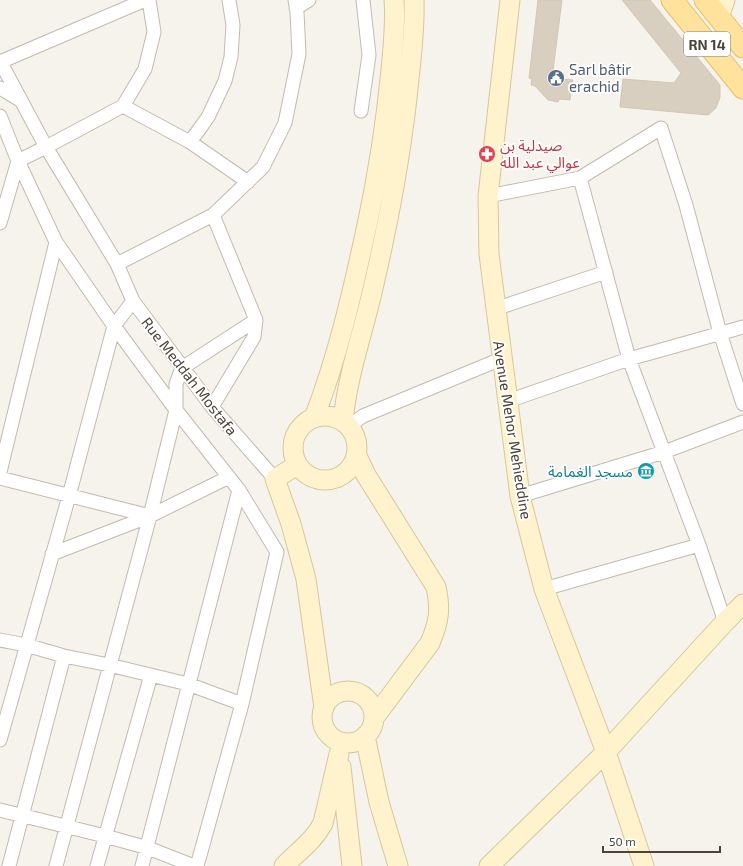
<svg xmlns="http://www.w3.org/2000/svg" width="743" height="866" viewBox="0 0 743 866" font-family="'Exo 2','Noto Sans Arabic',sans-serif">
<rect width="100%" height="100%" fill="#f6f3ec"/>
<path fill="#d8cfc1" stroke="#d3c7b4" d="M 538,0 L 562,0 L 552,78 L 573,80 L 570,100 L 559,99 L 558,102 L 548,100 L 535,86 L 531,85 L 532,79 L 529,78 Z
M 622,0 L 650,0 L 720,85 L 720,97 L 716,108 L 708,115 L 620,107 L 623,79 L 674,83 L 681,73 Z"/>
<g fill="none" stroke-linecap="round" stroke-linejoin="round">
<g stroke="#c2bbae" stroke-width="15">
<path id="street" d="M 296,8 L 309,0
M 0,61 L 46,147 L 117,264 L 133,301 L 212,407 L 275,479
M 0,62 L 145,0
M 0,88 L 20,100
M 123,106 L 190,142 L 248,182
M 361,111 L 369,55 L 363,0
M 0,116 L 18,161 L 56,242 L 114,326 L 176,410 L 239,490 L 277,552 L 242,704 L 197,866
M 190,142 L 208,117 L 225,81 L 231,57 L 233,25 L 229,0
M 580,178 L 629,359 L 699,545 L 725,622
M 488,196 L 580,178 L 661,128 L 686,205 L 720,333 L 743,404
M 0,223 L 18,161 L 46,147 L 123,106 L 145,69 L 154,32 L 149,0
M 117,264 L 213,215 L 263,167 L 285,123 L 299,54 L 297,12 L 295,0
M 495,309 L 606,272
M 508,401 L 629,359 L 743,327
M 212,407 L 254,337 L 256,320 L 213,215
M 349,426 L 363,416 L 501,359
M 0,472 L 56,242
M 0,478 L 150,516
M 520,496 L 664,452 L 743,422
M 52,554 L 150,516 L 229,477
M 544,589 L 699,545
M 0,640 L 26,645 L 64,656 L 109,665 L 188,684 L 242,704
M 0,740 L 69,496 L 114,326 L 133,301
M 0,810 L 105,836 L 148,848 L 194,866
M 9,866 L 64,656
M 56,866 L 150,516 L 176,410 L 176,384 L 182,368 L 256,320
M 97,866 L 151,675
M 142,866 L 239,490"/>
</g>
<g stroke="#d6c79b" stroke-width="21">
<path id="secondary" d="M 510,0 L 488,196 L 489,254 L 520,496 L 544,589 L 606,752 L 644,866
M 719,17 L 725,0
M293 448a32 32 0 1 1 64 0a32 32 0 1 1-64 0Z
M 314,418 C 338,356 353,290 367,225 C 378,174 386,122 391,70 C 393,46 396,23 394,0
M 343,421 C 347,379 361,338 371,297 C 388,225 402,152 409,79 C 412,52 415,26 414,0
M 357,456 L 366,475 L 436,587 C 441,609 439,622 430,643 L 374,718
M 297,465 L 275,479 L 291,524 L 306,579 L 324,708
M322 717a26 26 0 1 1 52 0a26 26 0 1 1-52 0Z
M 365,736 L 379,802 L 398,866
M 341,767 L 352,866
M 284,866 C 297,852 314,841 323,823 L 339,754
M 489,866 L 606,752 L 725,622 L 743,604"/>
</g>
<g stroke="#e6c16a" stroke-width="23">
<path id="primary" d="M 672,0 L 743,88
M 705,0 L 743,47"/>
</g>
<use href="#street" stroke="#fff" stroke-width="13"/>
<use href="#secondary" stroke="#fff3cd" stroke-width="19"/>
<use href="#primary" stroke="#ffe39c" stroke-width="21"/>
</g>
<defs>
<g id="civic-disc" transform="scale(0.9)"><circle r="9.5" fill="#5c6f8a" stroke="#fff"/><path d="M-.6-6.5H3V-4.5H.6V-3L4-1V1h2V6H-6V1h2V-1L-.6-3ZM-1.2 2.5V6h2.4V2.5Z" fill="#fff"/></g>
<g id="pharmacy-disc" transform="scale(0.9)"><circle r="9.5" fill="#e0444e" stroke="#fff"/><path d="M-2-6h4v4h4v4h-4v4h-4v-4h-4v-4h4Z" fill="#fff"/></g>
<g id="museum-disc" transform="scale(0.9)"><circle r="9.5" fill="#0f9aa8" stroke="#fff"/><path d="M0-6L6-3V-2H-6V-3ZM-5-1h2V3h-2ZM-1-1h2V3h-2ZM3-1h2V3H3ZM-6 4H6V6H-6Z" fill="#fff"/></g>
</defs>
<g fill-rule="evenodd">
<use href="#civic-disc" x="556" y="78"/>
<use href="#pharmacy-disc" x="487" y="154"/>
<use href="#museum-disc" x="646" y="471"/>
</g>
<g text-anchor="middle" dominant-baseline="central" stroke-width="3.5" stroke-linejoin="round" paint-order="stroke">
<rect fill="#fff" stroke="#817c74" stroke-width="1" x="684" y="32" width="46" height="24" rx="3"/>
<g font-size="14" font-weight="bold" fill="#4b4439">
<text x="707" y="44">RN 14</text>
</g>
<g font-size="15" fill="#4e5e75" stroke="#fff" text-anchor="start">
<text x="569" y="69">Sarl bâtir<tspan x="569" dy="17">erachid</tspan></text>
</g>
<g font-size="15" fill="#be3a42" stroke="#fff" text-anchor="start">
<text x="500" y="145">صيدلية بن<tspan x="500" dy="17">عوالي عبد الله</tspan></text>
</g>
<g font-size="15" fill="#4b4439" stroke="#fff">
<text transform="translate(190 376) rotate(52)">Rue Meddah Mostafa</text>
<text transform="translate(513 430) rotate(81)">Avenue Mehor Mehieddine</text>
</g>
<g font-size="15" fill="#0d838f" stroke="#fff" text-anchor="end">
<text x="633" y="471">مسجد الغمامة</text>
</g>
</g>
<path d="M603 846v6h117v-6" fill="none" stroke="#4b4439" stroke-width="2"/>
<text x="609" y="846" font-size="12" fill="#4b4439" stroke="#ffffff" stroke-width="3" paint-order="stroke">50 m</text>
</svg>
